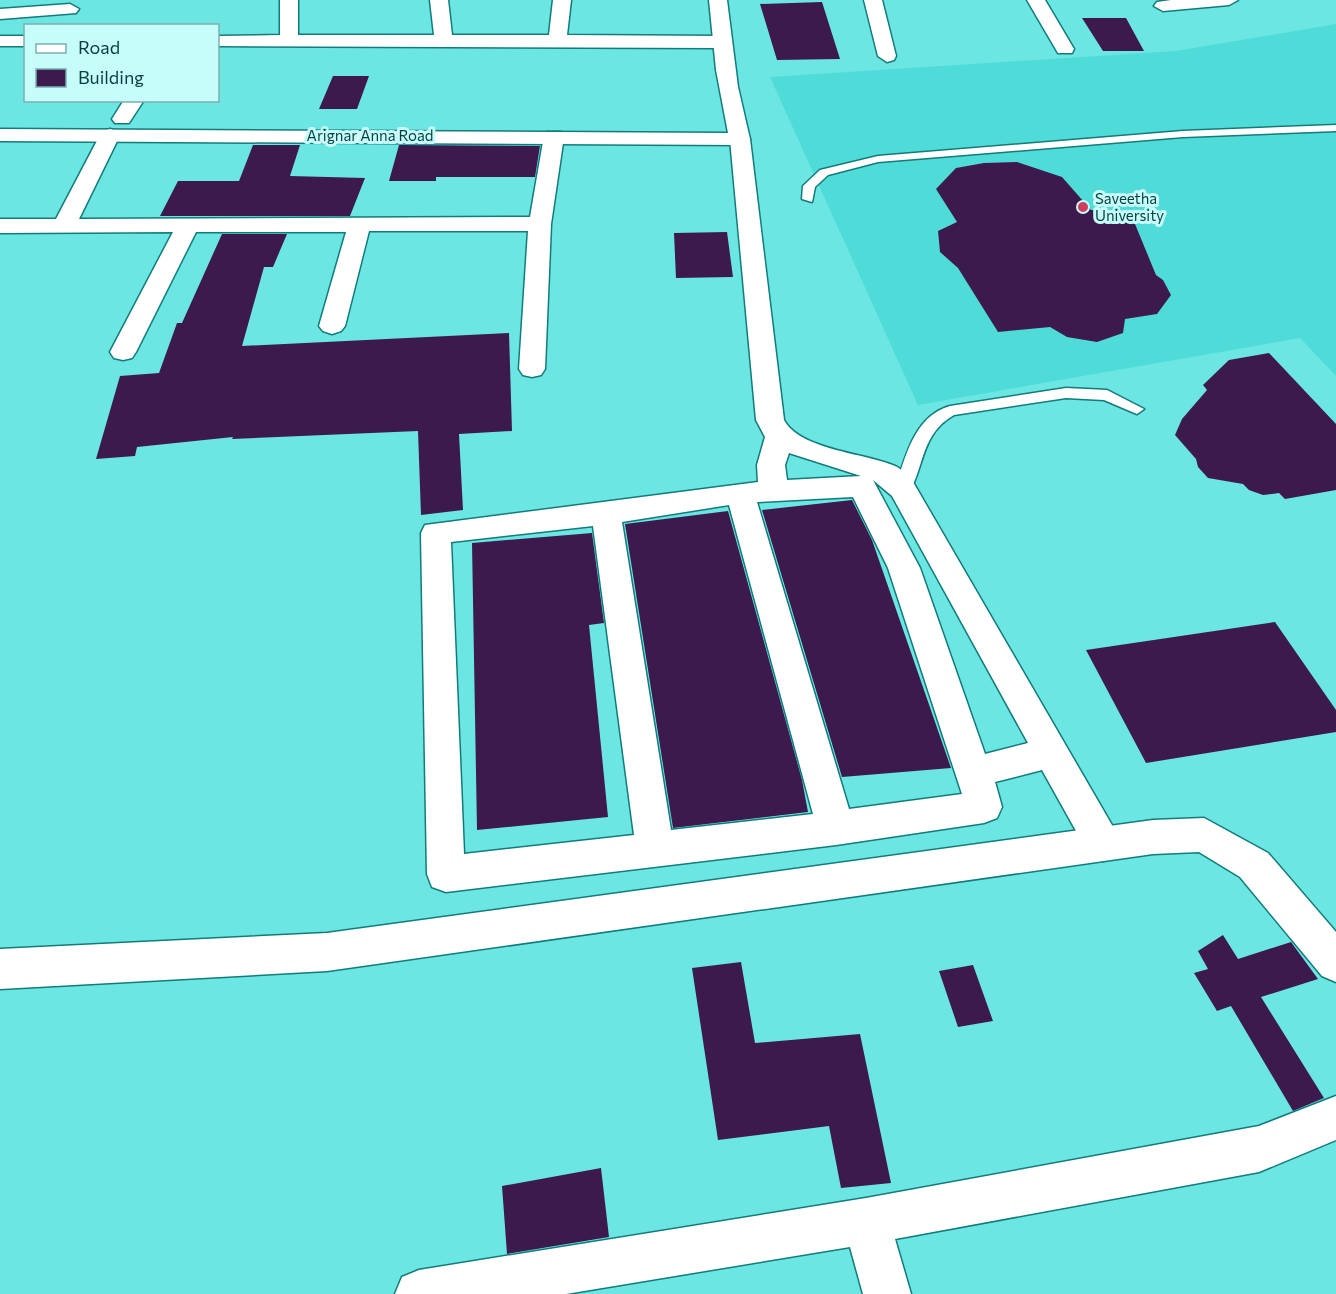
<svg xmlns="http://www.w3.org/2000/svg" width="1336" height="1294" viewBox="0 0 1336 1294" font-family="Commissioner,sans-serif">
<rect width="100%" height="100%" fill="#6ce6e3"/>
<path fill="#4fdcd9" d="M 1336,24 L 1336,376 L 1300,338 L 918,405 L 770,77 L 1176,51 Z"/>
<path fill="#3d1a4e" d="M 822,2 L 840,59 L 777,60 L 760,4 Z
M 1082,18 L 1126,18 L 1144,51 L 1103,51 Z
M 333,76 L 369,76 L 357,109 L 319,109 Z
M 253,145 L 300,145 L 290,176 L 365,178 L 350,216 L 160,216 L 178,181 L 239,181 Z
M 399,145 L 540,146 L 535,177 L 436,177 L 436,181 L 389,181 Z
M 1017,162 L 1062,177 L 1091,210 L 1115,211 L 1135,224 L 1156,275 L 1163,280 L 1171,295 L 1157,314 L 1125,319 L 1123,333 L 1097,342 L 1067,337 L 1050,327 L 998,332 L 958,268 L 940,252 L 938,231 L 957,222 L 936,189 L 956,168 L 984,163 Z
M 727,232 L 733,277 L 676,278 L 674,233 Z
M 222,234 L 287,234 L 273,267 L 264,267 L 242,346 L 509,333 L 512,431 L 459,434 L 463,510 L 421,515 L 418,431 L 232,439 L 233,437 L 137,447 L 135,456 L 96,459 L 120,376 L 159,373 L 177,323 L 182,323 Z
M 1269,353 L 1336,424 L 1336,490 L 1285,499 L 1279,493 L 1263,495 L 1249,490 L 1243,484 L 1208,478 L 1198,467 L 1196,459 L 1175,435 L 1182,419 L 1207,390 L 1203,385 L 1229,360 Z
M 852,500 L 872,540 L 951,768 L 842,777 L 762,510 Z
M 728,511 L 802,780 L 808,812 L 673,828 L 625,524 Z
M 592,533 L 604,623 L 589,625 L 608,817 L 477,830 L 472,543 Z
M 1275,622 L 1336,710 L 1336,732 L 1146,763 L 1086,650 Z
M 1223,935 L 1238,959 L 1291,942 L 1318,979 L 1261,997 L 1324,1098 L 1293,1111 L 1231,1006 L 1217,1011 L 1194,973 L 1208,969 L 1198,951 Z
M 741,962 L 755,1043 L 860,1034 L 891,1183 L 841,1188 L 829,1126 L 718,1140 L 692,968 Z
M 973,965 L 993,1021 L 958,1027 L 939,971 Z
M 601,1168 L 609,1237 L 507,1254 L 502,1186 Z"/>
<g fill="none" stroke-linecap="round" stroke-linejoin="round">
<g stroke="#117c7a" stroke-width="3">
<path id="lane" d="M 1336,125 L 1336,131 L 1183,137 L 878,162 L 828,175 L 815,187 L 812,202 L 802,199 L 803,186 L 820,170 L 878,156 L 1183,131 Z
M 1066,388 L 1107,390 L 1144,409 L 1137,414 L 1104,400 L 1066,398 L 954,415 C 921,434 925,464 909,493 L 897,493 L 895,489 C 905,458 914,416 950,406 Z"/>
</g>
<g stroke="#117c7a" stroke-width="3">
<path id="street" d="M 280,0 L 298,0 L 298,35 L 434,35 L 430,0 L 448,0 L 452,35 L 549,35 L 553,0 L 571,0 L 567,35 L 722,36 L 731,42 L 722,48 L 218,46 L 218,36 L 280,35 Z
M 864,0 L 882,0 L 896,56 L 894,60 L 887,62 L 878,56 Z
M 1027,0 L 1045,0 L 1074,49 L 1072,53 L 1058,53 Z
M 1171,0 L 1238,0 L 1229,5 L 1163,11 L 1154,6 L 1157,2 Z
M 70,4 L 79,9 L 76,13 L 0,19 L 0,9 Z
M 0,36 L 26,36 L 26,46 L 0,46 Z
M 124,100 L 144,100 L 129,123 L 115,123 L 112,119 Z
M 110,129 L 117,131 L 120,135 L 79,219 L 530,217 L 544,136 L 547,132 L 561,132 L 564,136 L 551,224 L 545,369 L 541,375 L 532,377 L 523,375 L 519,369 L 528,231 L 369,231 L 345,326 L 341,331 L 332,334 L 323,331 L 319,326 L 346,232 L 196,232 L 136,352 L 132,358 L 123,360 L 114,358 L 110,352 L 173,232 L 0,233 L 0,219 L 56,219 L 100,135 L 103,131 Z
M 740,133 L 747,135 L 750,139 L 784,420 C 800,450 865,453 895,466 C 902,469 908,477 913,482 L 1116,832 L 1122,844 L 1116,856 L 1103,861 L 1090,856 L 1042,770 L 995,782 L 1002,807 L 997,818 L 984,823 L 836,845 L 446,892 L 432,887 L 427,874 L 421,533 L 425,525 L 758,482 L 757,465 L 765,437 L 756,420 L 730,139 L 733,135 ZM 789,453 L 861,476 L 787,480 L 785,465 ZM 873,480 L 892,496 L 1028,743 L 985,754 L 920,568 ZM 853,497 L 888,568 L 962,794 L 849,809 L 757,502 ZM 729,505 L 813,814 L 671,830 L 622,522 ZM 593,526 L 634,835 L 464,854 L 451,542 Z
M 1336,1096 L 1336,1140 L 1259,1172 L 895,1239 L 911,1294 L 863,1294 L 850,1247 L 566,1294 L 395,1294 L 402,1277 L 419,1270 L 866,1198 L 1259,1126 Z"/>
</g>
<g stroke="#117c7a" stroke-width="3">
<path id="secondary" d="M 709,0 L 727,0 L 738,87 L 750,139 L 747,143 L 740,145 L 0,141 L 0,129 L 728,133 L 716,70 Z
M 1204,818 L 1268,853 L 1336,932 L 1336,982 L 1322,976 L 1240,877 L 1199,852 L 1153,854 L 327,971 L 0,989 L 0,949 L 327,933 L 1153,820 Z"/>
</g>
<use href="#lane" fill="#fff" fill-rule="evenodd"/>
<use href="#street" fill="#fff" fill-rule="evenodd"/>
<use href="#secondary" fill="#fff" fill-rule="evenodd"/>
</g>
<circle fill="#ce3e5b" stroke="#c6fcfa" stroke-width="2" cx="1083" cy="207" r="6"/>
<g text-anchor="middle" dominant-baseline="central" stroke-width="6" stroke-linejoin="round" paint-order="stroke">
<g font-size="15" fill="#063f3e" stroke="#c6fcfa">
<text x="370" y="135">Arignar Anna Road</text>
</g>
<g font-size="15" fill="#063f3e" stroke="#c6fcfa" text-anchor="start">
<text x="1095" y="198">Saveetha<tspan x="1095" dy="17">University</tspan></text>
</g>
</g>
<rect x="24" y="24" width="195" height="78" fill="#c6fcfa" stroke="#79b0af" stroke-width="1.5"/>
<rect x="36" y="44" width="30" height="9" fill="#ffffff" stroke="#79b0af" stroke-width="1.5"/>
<text x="78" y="54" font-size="18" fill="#063f3e">Road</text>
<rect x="36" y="69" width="30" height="18" fill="#3d1a4e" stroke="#79b0af" stroke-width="1.5"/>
<text x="78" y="84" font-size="18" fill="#063f3e">Building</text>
</svg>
